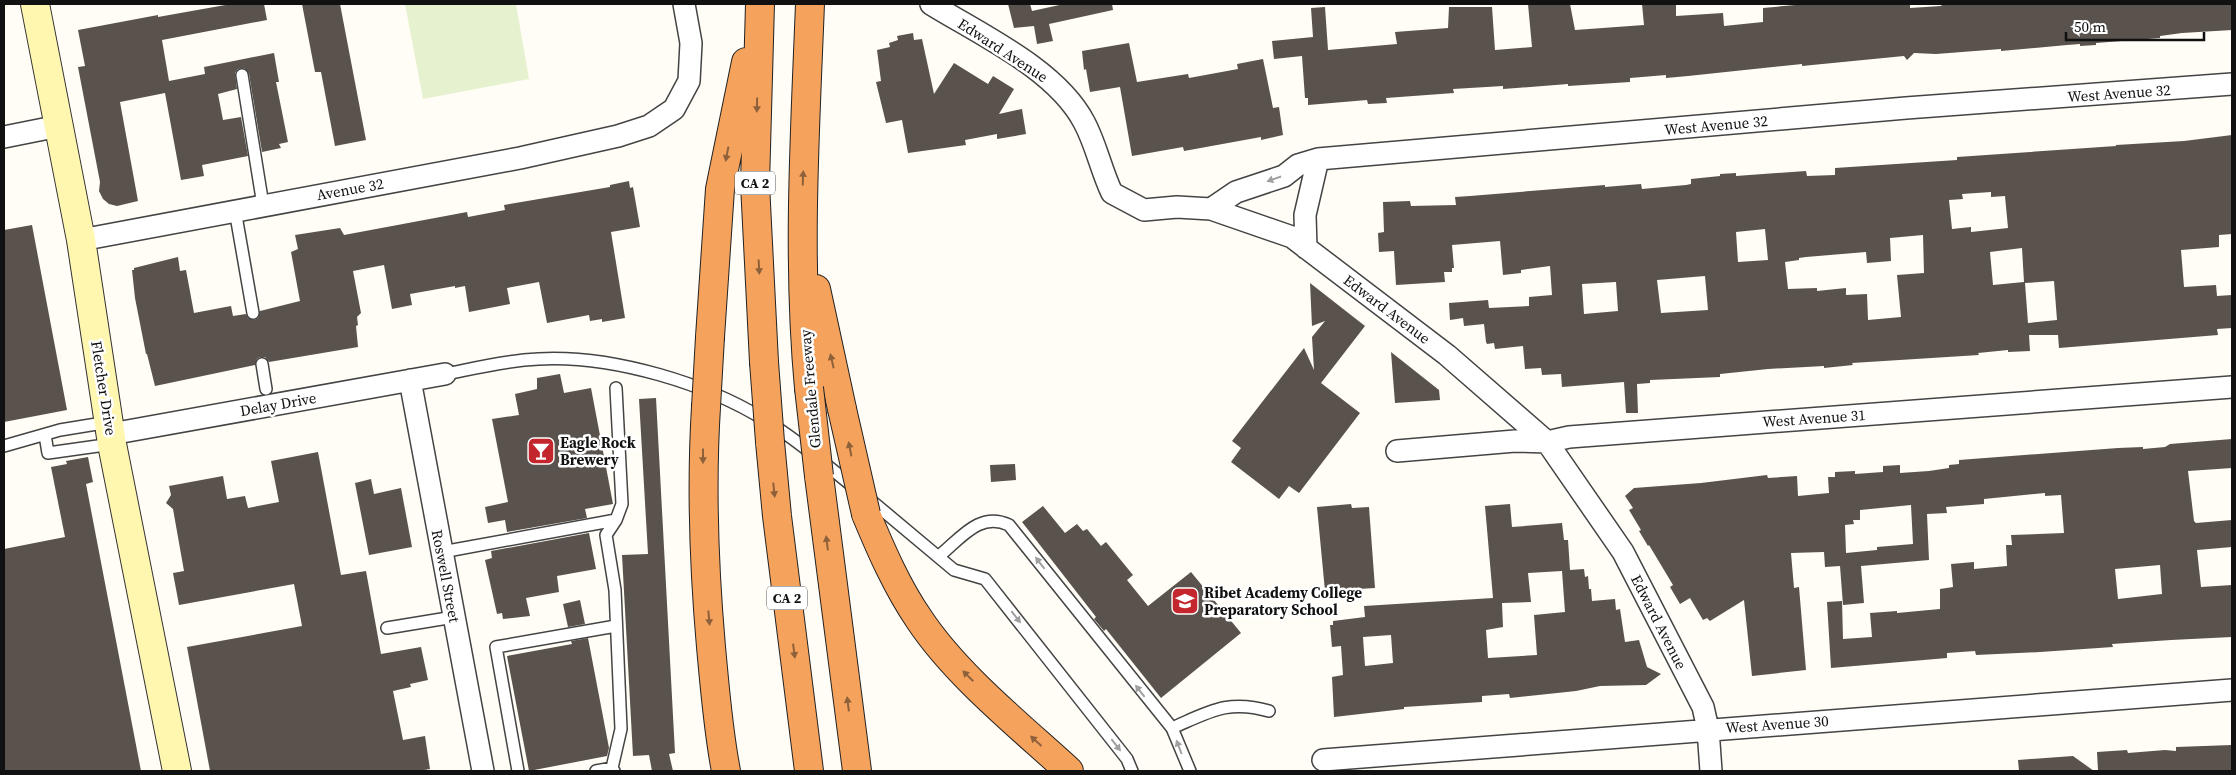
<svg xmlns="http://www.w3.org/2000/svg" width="2236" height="775" viewBox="0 0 2236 775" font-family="'Source Serif 4',serif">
<rect width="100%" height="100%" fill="#fffdf5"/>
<path fill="#e6f2cf" d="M 405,4 L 516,4 L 529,79 L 423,99 Z"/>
<path fill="#5a524d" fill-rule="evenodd" d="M 231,4 L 264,4 L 267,20 L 162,40 L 169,81 L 205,74 L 204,67 L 274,53 L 279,82 L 276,82 L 288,142 L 279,144 L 281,148 L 262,152 L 249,74 L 244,68 L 238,69 L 235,73 L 237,89 L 218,94 L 223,120 L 241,117 L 248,156 L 202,165 L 204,176 L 181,180 L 165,93 L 120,102 L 138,201 L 117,206 L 109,204 L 103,199 L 99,191 L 100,182 L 78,67 L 85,66 L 78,30 L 158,15 L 158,17 Z
M 302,4 L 340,4 L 366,140 L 335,146 L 321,72 L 315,72 Z
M 1008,4 L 1030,4 L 1032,11 L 1064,4 L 1112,4 L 1113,10 L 1049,24 L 1053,41 L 1037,44 L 1034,26 L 1014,28 Z
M 1528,4 L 1570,4 L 1575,30 L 1644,25 L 1642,4 L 1676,4 L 1676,16 L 1723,13 L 1724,26 L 1763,22 L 1763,8 L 1795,5 L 1795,4 L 1910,4 L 1910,8 L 1941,6 L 1943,4 L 2232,4 L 2232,30 L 2182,33 L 2160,36 L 2160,38 L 2096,43 L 2096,45 L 2080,46 L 2080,44 L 2067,45 L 2001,51 L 2001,49 L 1936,54 L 1914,53 L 1907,60 L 1904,56 L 1802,66 L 1802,64 L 1688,76 L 1666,78 L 1666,75 L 1630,78 L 1630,82 L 1568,86 L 1568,84 L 1503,89 L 1503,86 L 1453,89 L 1454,93 L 1386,98 L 1387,103 L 1368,104 L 1367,100 L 1308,105 L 1308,98 L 1305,98 L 1302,56 L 1274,59 L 1272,41 L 1313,37 L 1311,8 L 1325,7 L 1328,50 L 1397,44 L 1395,32 L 1448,28 L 1449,7 L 1492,7 L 1495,50 L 1532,47 Z
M 913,33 L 914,40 L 922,39 L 934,94 L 954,63 L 988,84 L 993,76 L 1014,89 L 999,114 L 1022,109 L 1026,134 L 997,139 L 997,134 L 965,140 L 966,145 L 908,153 L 902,120 L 886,123 L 876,82 L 881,81 L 877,50 L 890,47 L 889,43 L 898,40 L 897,36 Z
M 1129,43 L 1137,82 L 1188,74 L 1189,78 L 1238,69 L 1237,64 L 1263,59 L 1273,108 L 1279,107 L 1283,135 L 1261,140 L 1261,137 L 1184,151 L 1183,147 L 1132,156 L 1120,87 L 1090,92 L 1086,69 L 1084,70 L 1082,51 Z
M 2232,135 L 2232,234 L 2219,235 L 2219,247 L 2181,250 L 2184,287 L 2216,285 L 2217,296 L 2232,295 L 2232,328 L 2217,329 L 2218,335 L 2059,348 L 2058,335 L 2029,335 L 2030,351 L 2008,352 L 2008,350 L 1978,353 L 1979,355 L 1852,363 L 1853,365 L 1824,368 L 1824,366 L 1768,369 L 1720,374 L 1720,377 L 1650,380 L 1650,383 L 1637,384 L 1638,413 L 1626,413 L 1624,382 L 1562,387 L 1561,374 L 1542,375 L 1541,368 L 1525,369 L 1523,346 L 1495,349 L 1494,343 L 1487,344 L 1486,342 L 1484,324 L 1464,326 L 1463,318 L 1450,320 L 1449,303 L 1488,300 L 1489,308 L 1529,306 L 1529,297 L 1552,295 L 1550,266 L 1521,270 L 1521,273 L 1503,275 L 1500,241 L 1452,245 L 1454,268 L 1452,268 L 1452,272 L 1444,272 L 1445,282 L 1396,285 L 1394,251 L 1379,252 L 1378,233 L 1384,232 L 1383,202 L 1410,201 L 1411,206 L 1456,205 L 1455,197 L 1470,196 L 1605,185 L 1605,187 L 1641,184 L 1642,189 L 1686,185 L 1691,184 L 1691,179 L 1720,176 L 1720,174 L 1736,173 L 1736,176 L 1806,171 L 1807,176 L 1835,175 L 1835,168 L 1957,160 L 1957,157 L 2116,146 L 2116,145 L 2184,141 ZM 1991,192 L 1991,197 L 2005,196 L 2008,228 L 1971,232 L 1971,227 L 1952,229 L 1949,200 L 1963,199 L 1962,194 ZM 1765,229 L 1768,260 L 1738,262 L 1736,232 ZM 1923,235 L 1924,273 L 1897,275 L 1901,317 L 1868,320 L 1867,294 L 1846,295 L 1846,288 L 1817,291 L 1817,288 L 1788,289 L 1785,262 L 1799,260 L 1799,258 L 1806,257 L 1866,252 L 1867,263 L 1891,261 L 1890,238 ZM 2022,248 L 2024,282 L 1993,285 L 1990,252 ZM 1705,276 L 1708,310 L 1661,313 L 1657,280 ZM 2054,281 L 2057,320 L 2028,323 L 2025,283 ZM 1616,282 L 1618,311 L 1584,314 L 1582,284 Z
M 629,181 L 630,188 L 633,187 L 640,227 L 611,232 L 625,318 L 602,322 L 602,319 L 590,321 L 589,315 L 547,323 L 539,282 L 507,288 L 510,304 L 469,312 L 465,286 L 455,288 L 455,286 L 410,294 L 412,305 L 392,309 L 384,265 L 353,271 L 361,313 L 357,317 L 358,325 L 356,326 L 358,347 L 269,362 L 265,357 L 260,357 L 257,359 L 255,365 L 155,386 L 147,354 L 146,354 L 135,298 L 132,270 L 134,270 L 134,268 L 178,257 L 180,271 L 186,270 L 194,313 L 231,306 L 233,316 L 246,314 L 248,318 L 254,320 L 258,318 L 260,311 L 300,301 L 291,252 L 298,249 L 295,235 L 340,228 L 344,235 L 467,212 L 468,217 L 505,210 L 504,205 L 610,187 L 610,185 Z
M 32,225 L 67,410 L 4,422 L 4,230 Z
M 1310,283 L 1365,326 L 1321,383 L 1360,413 L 1299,493 L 1289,486 L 1279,499 L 1231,462 L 1241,448 L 1232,441 L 1304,348 L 1314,370 L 1312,337 L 1325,321 L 1312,326 Z
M 1391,352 L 1439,390 L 1440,400 L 1395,403 Z
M 560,374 L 564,393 L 591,388 L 613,504 L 585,509 L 587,518 L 507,532 L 505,520 L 488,523 L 485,507 L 508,502 L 492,419 L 519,415 L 515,394 L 537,389 L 537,378 Z
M 656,398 L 675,753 L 669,754 L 673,771 L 652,771 L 649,755 L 633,756 L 622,555 L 648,554 L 639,399 Z
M 2232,439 L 2232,468 L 2188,471 L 2194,521 L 2196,523 L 2232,520 L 2232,547 L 2197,550 L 2201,587 L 2232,585 L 2232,637 L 2171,640 L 2112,644 L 2113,647 L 2040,652 L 1976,655 L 1975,651 L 1947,653 L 1947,658 L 1831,668 L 1827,602 L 1842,601 L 1843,639 L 1872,637 L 1870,613 L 1897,611 L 1897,613 L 1940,609 L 1940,589 L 1953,587 L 1951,564 L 1974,562 L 1974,569 L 2007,566 L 2006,545 L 2012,545 L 2011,535 L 2064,533 L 2061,495 L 2045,496 L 2045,493 L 1984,499 L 1984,504 L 1946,507 L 1947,513 L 1927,514 L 1929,560 L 1861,566 L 1864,603 L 1843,605 L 1840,566 L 1825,567 L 1824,552 L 1791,553 L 1794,588 L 1799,587 L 1806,670 L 1752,676 L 1744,600 L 1710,621 L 1707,618 L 1703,620 L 1690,598 L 1680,604 L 1670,587 L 1673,585 L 1649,545 L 1648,546 L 1639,531 L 1641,530 L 1629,510 L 1633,508 L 1625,496 L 1634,488 L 1701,483 L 1767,475 L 1768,478 L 1797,476 L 1798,496 L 1829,493 L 1828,477 L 1835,477 L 1835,472 L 1855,471 L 1855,474 L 1883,472 L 1883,466 L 1900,465 L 1900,473 L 1929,471 L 1949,468 L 1949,465 L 1959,464 L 1959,460 L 2118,448 L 2143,447 L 2143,449 L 2165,447 L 2170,444 ZM 1911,505 L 1913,544 L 1877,547 L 1877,550 L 1846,553 L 1845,525 L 1854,524 L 1853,520 L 1860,520 L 1860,510 ZM 2160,565 L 2162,594 L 2118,599 L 2115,569 Z
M 318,452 L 341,575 L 366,571 L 381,654 L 421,647 L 428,680 L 410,684 L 411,687 L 393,691 L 403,740 L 425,736 L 430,769 L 419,771 L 210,771 L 187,647 L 302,626 L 294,584 L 179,605 L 173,573 L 184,571 L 173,509 L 166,503 L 171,495 L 169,486 L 223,476 L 227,499 L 245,496 L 248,508 L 279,502 L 271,461 Z
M 88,457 L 93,482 L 86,484 L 141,771 L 4,771 L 4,549 L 65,537 L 51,467 L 67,464 L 66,461 Z
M 1015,464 L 1016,480 L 991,482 L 990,465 Z
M 371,479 L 374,494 L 401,488 L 412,547 L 369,555 L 355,483 Z
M 1351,504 L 1352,508 L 1369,507 L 1375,588 L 1325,591 L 1317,507 Z
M 1510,504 L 1512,527 L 1562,523 L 1564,540 L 1568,540 L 1570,570 L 1584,569 L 1585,577 L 1588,576 L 1589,589 L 1591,589 L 1592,601 L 1615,599 L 1616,610 L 1620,609 L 1625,642 L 1639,640 L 1647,667 L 1661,674 L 1646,685 L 1600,686 L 1576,691 L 1510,698 L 1509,694 L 1482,696 L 1482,702 L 1404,707 L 1404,709 L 1334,717 L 1332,677 L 1343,675 L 1341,646 L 1332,647 L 1330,625 L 1333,625 L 1333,621 L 1365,617 L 1364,606 L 1493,598 L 1485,506 ZM 1562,571 L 1565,612 L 1534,615 L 1537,655 L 1488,658 L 1486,630 L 1503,627 L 1502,603 L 1531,602 L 1528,573 ZM 1391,635 L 1393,663 L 1365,666 L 1363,637 Z
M 1043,506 L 1065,533 L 1077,524 L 1083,531 L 1087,529 L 1101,546 L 1106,542 L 1133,575 L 1127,580 L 1148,606 L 1191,572 L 1241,633 L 1161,698 L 1106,629 L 1104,631 L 1094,619 L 1096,617 L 1022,522 Z
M 589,533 L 596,569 L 557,576 L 559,592 L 526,598 L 530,616 L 503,619 L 502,613 L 497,614 L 485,560 L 492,558 L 491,551 Z
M 580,600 L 585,624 L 568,627 L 563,604 Z
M 588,638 L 609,748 L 607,756 L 529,771 L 507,656 L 572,644 L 571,641 Z
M 2232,745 L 2232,771 L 2098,771 L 2097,752 L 2127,750 L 2128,753 L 2165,750 L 2176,751 L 2176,747 Z
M 2073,756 L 2094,771 L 2019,771 L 2018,760 Z"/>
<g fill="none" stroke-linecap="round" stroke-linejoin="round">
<g stroke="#444" stroke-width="14">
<path id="service" d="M 242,75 L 263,205
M 235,210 L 253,313
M 262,364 L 266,389
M 445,374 C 471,369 497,363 524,360 C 606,351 716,384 783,432 C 808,449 831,469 855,488
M 45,435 L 48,453 L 112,444
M 4,446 L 60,430 L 109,422
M 868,498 L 954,570 L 985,579 L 1127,759 L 1132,771
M 442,552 L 616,520
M 939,556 C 961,538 980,511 1009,525 L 1172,728 L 1190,771
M 387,628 L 454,617
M 1172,728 C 1209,712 1228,699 1269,711
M 612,768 L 621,729 L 615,590 L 606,535 L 616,520 L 622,504 L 616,388
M 518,771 L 496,647 L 616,626
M 596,771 L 612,768 L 614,771"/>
</g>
<g stroke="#444" stroke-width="24">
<path id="minor" d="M 931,4 C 981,35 1056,69 1084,122 C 1096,144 1101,170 1112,193 L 1144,210 L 1177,207 L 1211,209 L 1292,237 L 1447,355 L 1547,442 L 1623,552 L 1703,707 L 1708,729 L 1711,771
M 4,137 L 59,126
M 1211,209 L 1236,192 L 1284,176 L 1298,165 L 1318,159 L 1906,108 L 2232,84
M 81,240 L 520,158 L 618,136 L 649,126 L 674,109 L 689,81 L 691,43 L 684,4
M 1306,248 L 1305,215 L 1318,159
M 410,380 L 483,771
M 111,434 L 445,374
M 1397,451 L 1515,441 L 1547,442 L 1569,437 L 2232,387
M 1323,760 L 2232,690"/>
</g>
<g stroke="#333" stroke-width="30">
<path id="secondary" d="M 35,4 L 81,240 L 112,444 L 177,771"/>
</g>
<g stroke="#222" stroke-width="30">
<path id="motorway" d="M 760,4 L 755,184 L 764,362
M 816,289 L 842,409
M 710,337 L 720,189 L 746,62
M 809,388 C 797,260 805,132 810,4
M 706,407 C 701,487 704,567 711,647 C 715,689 718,730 726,771
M 770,442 L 777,516 L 809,771
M 819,476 L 857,771
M 866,514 C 881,550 897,587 919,619 C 956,675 1020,726 1069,771"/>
</g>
<use href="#service" stroke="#fff" stroke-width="11"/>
<use href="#minor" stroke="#fff" stroke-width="21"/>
<use href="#secondary" stroke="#fff6b0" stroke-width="28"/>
<use href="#motorway" stroke="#f5a25d" stroke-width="28"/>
<g stroke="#222" stroke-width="30" stroke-linecap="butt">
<path id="motorway-bridge" d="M 764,362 L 770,442
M 809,388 L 819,476
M 706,407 L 710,337
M 842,409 L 866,514"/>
</g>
<use href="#motorway-bridge" stroke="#f5a25d" stroke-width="28"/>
</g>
<defs><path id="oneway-solid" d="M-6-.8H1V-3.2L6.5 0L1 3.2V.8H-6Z" transform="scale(1.25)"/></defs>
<g fill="#8e613b">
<use href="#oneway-solid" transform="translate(757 105) rotate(91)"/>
<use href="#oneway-solid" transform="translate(727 154) rotate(101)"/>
<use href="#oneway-solid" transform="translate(803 178) rotate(-88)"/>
<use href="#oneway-solid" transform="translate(759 267) rotate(87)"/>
<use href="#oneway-solid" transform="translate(832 361) rotate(-103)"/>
<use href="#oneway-solid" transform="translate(850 449) rotate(-101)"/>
<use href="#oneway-solid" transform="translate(703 456) rotate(90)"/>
<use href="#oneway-solid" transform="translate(774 490) rotate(84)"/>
<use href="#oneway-solid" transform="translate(827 543) rotate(-97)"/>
<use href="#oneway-solid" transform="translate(709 618) rotate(85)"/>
<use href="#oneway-solid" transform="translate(794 651) rotate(83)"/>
<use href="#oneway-solid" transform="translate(968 676) rotate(-135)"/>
<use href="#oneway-solid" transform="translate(848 704) rotate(-97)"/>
<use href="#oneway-solid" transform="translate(1036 741) rotate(-138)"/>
</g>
<g fill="#a0a0a0">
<use href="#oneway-solid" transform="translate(1274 179) rotate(161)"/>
<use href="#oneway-solid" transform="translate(1040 563) rotate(-128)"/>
<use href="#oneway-solid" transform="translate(1016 617) rotate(52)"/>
<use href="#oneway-solid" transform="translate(1140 691) rotate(-128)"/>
<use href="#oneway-solid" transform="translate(1116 745) rotate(52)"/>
<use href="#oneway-solid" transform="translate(1179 747) rotate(-111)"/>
</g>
<defs>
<g id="bar-square" transform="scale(1.4375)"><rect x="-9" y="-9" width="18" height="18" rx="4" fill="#c4262e" stroke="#fff"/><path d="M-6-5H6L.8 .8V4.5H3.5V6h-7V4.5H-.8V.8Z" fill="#fff"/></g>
<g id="school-square" transform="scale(1.4375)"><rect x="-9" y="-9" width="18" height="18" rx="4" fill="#c4262e" stroke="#fff"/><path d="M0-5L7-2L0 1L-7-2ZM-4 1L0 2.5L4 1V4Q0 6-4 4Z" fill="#fff"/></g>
</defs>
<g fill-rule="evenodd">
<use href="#bar-square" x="541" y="451"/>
<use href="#school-square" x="1185" y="601"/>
</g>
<g text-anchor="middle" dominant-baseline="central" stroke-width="5" stroke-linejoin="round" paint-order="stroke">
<g fill="#fff" stroke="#585858" stroke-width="1">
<rect x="735" y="171.5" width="40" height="23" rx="4"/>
<rect x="767" y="586.5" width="40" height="23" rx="4"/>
</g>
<g font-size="14" font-weight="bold" fill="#111">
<text x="755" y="183">CA 2</text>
<text x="787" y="598">CA 2</text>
</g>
<g font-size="15" fill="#111" stroke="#fff">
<text transform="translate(1003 50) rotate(33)">Edward Avenue</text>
<text transform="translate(2119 93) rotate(-4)">West Avenue 32</text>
<text transform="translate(1716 125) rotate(-5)">West Avenue 32</text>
<text transform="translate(350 189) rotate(-10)">Avenue 32</text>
<text transform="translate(1387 309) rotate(37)">Edward Avenue</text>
<text transform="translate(104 388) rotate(81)">Fletcher Drive</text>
<text transform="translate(810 389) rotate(-95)">Glendale Freeway</text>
<text transform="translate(278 404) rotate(-10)">Delay Drive</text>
<text transform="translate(1814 418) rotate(-4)">West Avenue 31</text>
<text transform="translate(446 576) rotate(79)">Roswell Street</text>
<text transform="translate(1659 622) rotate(63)">Edward Avenue</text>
<text transform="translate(1777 724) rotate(-4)">West Avenue 30</text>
</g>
<g font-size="15" font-weight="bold" fill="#111" stroke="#fff" text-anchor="start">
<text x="560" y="442">Eagle Rock<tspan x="560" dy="17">Brewery</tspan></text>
<text x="1204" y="592">Ribet Academy College<tspan x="1204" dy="17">Preparatory School</tspan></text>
</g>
</g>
<rect width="2236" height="775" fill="none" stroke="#111111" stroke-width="10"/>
<path d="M2066 32v8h138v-8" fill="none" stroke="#111111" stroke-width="2.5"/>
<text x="2074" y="32" font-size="15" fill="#111111" stroke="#ffffff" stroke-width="4" paint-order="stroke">50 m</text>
</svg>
